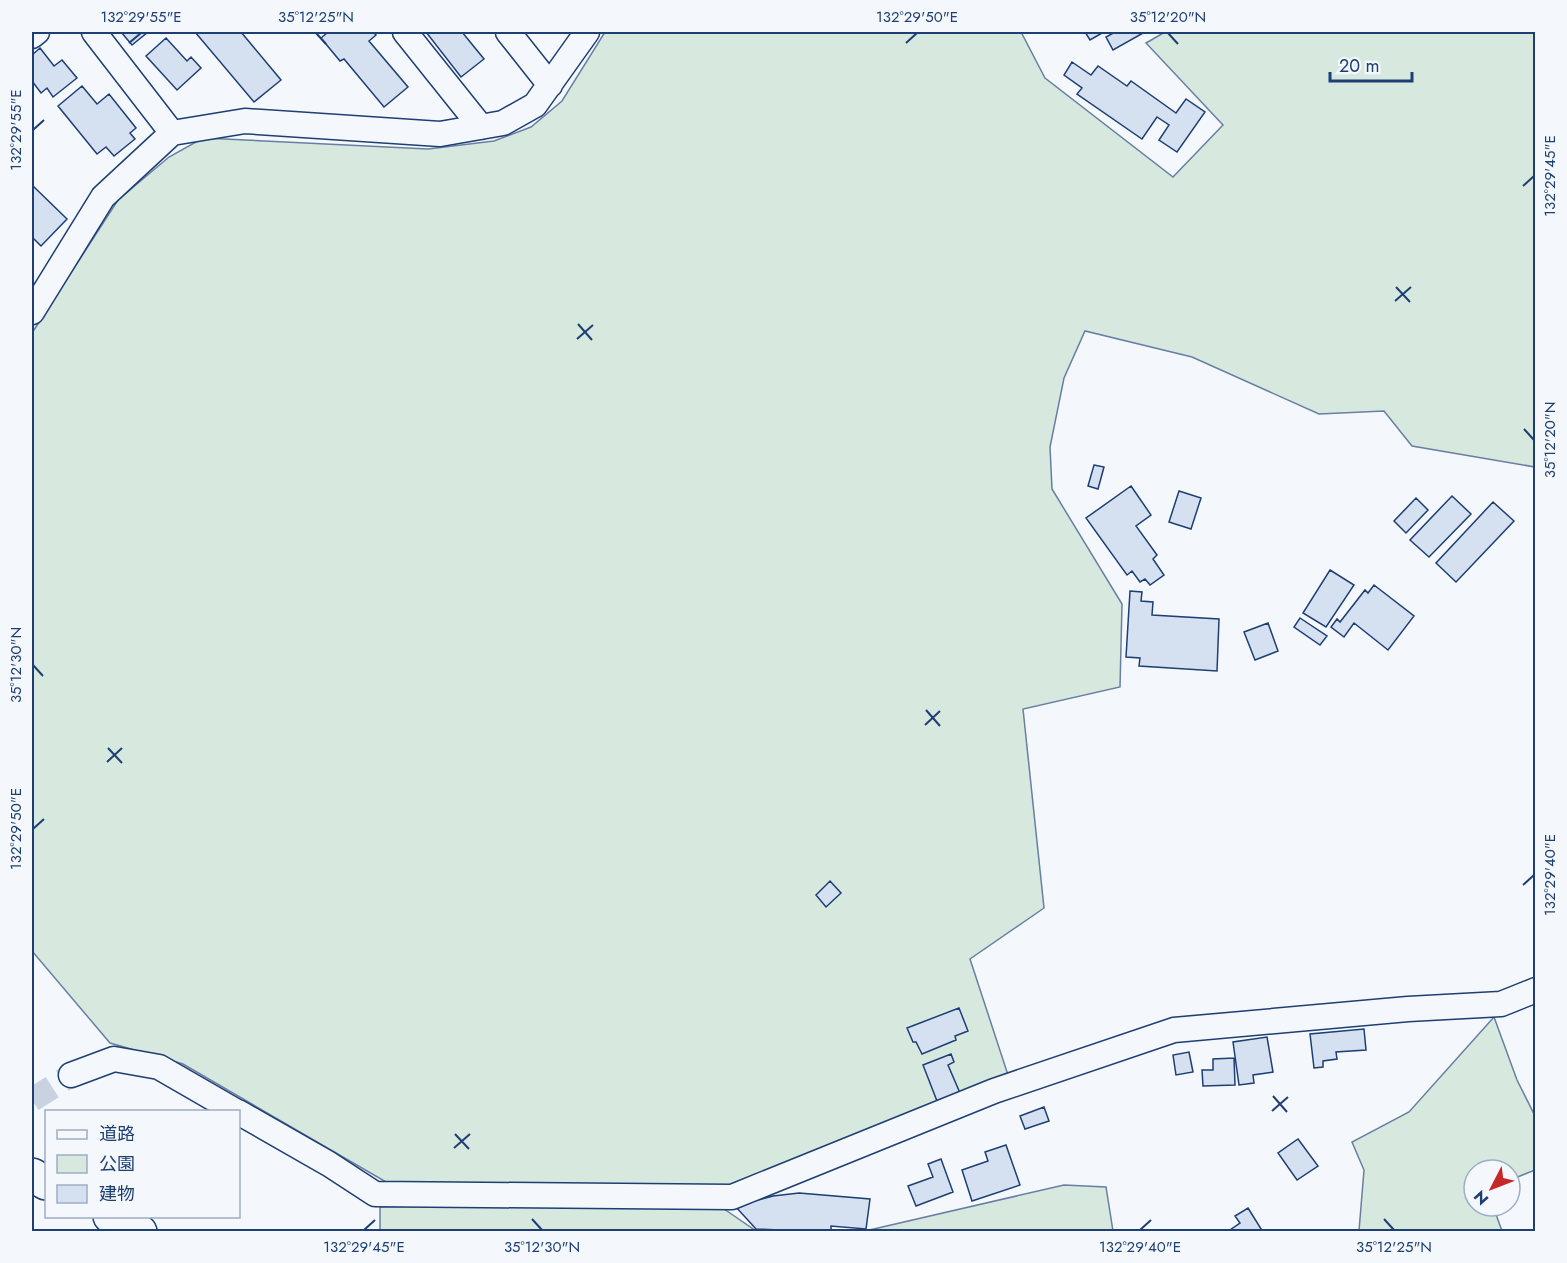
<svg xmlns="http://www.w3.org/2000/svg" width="1567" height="1263" viewBox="0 0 1567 1263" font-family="Jost,'Noto Sans JP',sans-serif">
<rect width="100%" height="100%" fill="#f4f7fb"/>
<path fill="#d7e8df" stroke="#687fa3" stroke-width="1.5" d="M 605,32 L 1021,32 L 1045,78 L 1173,177 L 1223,125 L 1146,43 L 1165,32 L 1535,32 L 1535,467 L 1412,446 L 1384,411 L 1319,414 L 1192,357 L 1085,331 L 1064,378 L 1050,447 L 1052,489 L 1122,604 L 1120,687 L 1023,709 L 1044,908 L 970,959 L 1009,1078 L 731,1186 L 386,1182 L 183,1064 L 110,1043 L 32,951 L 32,333 L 118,200 L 169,157 L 203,138 L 428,149 L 494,141 L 531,127 L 562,101 Z
M 1494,1017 L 1517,1080 L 1535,1116 L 1535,1170 L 1510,1180 L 1510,1170 L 1474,1170 L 1474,1206 L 1493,1206 L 1502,1231 L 1359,1231 L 1364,1170 L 1352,1142 L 1409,1112 Z
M 1064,1185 L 1106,1187 L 1113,1231 L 865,1231 Z
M 711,1200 L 756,1231 L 380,1232 L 380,1207 Z"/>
<path fill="#d5e0f0" stroke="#1d3f73" stroke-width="1.5" d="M 121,32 L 148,32 L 132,45 Z
M 195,32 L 241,32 L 281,80 L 254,102 Z
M 326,32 L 373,32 L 376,35 L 369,41 L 408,87 L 384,107 L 344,59 L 340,61 L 321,38 L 327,33 Z
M 426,32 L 462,32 L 484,59 L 461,77 Z
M 1085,32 L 1104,32 L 1090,40 Z
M 1115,32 L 1145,32 L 1113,50 L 1106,37 Z
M 166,38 L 187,61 L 191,57 L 201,68 L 177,90 L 146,56 Z
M 40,48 L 54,66 L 62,60 L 77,78 L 53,97 L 47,88 L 41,93 L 32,81 L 32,55 Z
M 1072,62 L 1091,75 L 1098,66 L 1127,86 L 1131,81 L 1176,113 L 1186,99 L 1205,112 L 1177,152 L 1159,140 L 1169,125 L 1157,117 L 1142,139 L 1077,94 L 1082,88 L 1064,75 Z
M 82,86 L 97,104 L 109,94 L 136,128 L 130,133 L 135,139 L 114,156 L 106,147 L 97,154 L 58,106 Z
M 32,185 L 67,219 L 41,246 L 32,237 Z
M 1094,465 L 1104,467 L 1098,489 L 1088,486 Z
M 1131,486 L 1151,515 L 1136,526 L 1157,555 L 1153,559 L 1164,575 L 1150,585 L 1145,579 L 1140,582 L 1132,571 L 1127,575 L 1086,518 Z
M 1179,491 L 1201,498 L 1191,529 L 1169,522 Z
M 1452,496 L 1471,514 L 1429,557 L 1410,540 Z
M 1416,498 L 1428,510 L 1406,533 L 1394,521 Z
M 1493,502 L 1514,521 L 1456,582 L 1436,563 Z
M 1330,570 L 1354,585 L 1326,627 L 1303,613 Z
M 1374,585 L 1414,616 L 1388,650 L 1354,623 L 1344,637 L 1331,627 L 1337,619 L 1340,622 L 1365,590 L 1368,593 Z
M 1130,591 L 1142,592 L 1141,601 L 1153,602 L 1152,615 L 1219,619 L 1217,671 L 1139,666 L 1140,658 L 1126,657 Z
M 1300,618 L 1327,636 L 1320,645 L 1294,627 Z
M 1268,623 L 1278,651 L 1255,660 L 1244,632 Z
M 830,881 L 841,893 L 826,907 L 816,895 Z
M 959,1008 L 968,1031 L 955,1036 L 956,1040 L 922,1054 L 916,1042 L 913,1042 L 907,1028 Z
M 1364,1029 L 1366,1050 L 1336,1052 L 1337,1059 L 1323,1061 L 1323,1067 L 1314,1068 L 1310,1034 Z
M 1267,1037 L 1273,1072 L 1253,1075 L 1254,1083 L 1239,1085 L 1233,1042 Z
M 1189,1052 L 1193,1072 L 1176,1075 L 1173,1055 Z
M 951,1054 L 954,1062 L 948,1065 L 960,1093 L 937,1101 L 923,1065 Z
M 1234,1058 L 1235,1085 L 1203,1086 L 1202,1070 L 1213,1070 L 1213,1059 Z
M 1044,1107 L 1049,1121 L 1025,1129 L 1020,1116 Z
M 1298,1139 L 1318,1166 L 1297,1180 L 1278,1153 Z
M 1006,1145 L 1020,1185 L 972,1201 L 962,1170 L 988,1161 L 985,1152 Z
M 941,1159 L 953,1192 L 916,1206 L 908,1186 L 933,1177 L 928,1164 Z
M 799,1193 L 870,1199 L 866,1229 L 831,1226 L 831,1232 L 756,1229 L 735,1206 L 773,1196 Z
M 1248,1208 L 1263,1232 L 1227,1232 L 1240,1223 L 1235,1216 Z"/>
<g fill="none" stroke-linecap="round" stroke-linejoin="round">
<path stroke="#c9d2e0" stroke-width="24" stroke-dasharray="24 12" stroke-linecap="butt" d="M 32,1100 L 71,1075"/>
<g stroke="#1d3f73" stroke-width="27">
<path id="minor" d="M 94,32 L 172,133
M 405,32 L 481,127
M 508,32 L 550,85
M 32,36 L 37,32
M 32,312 L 103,197 L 172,133 L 245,121 L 440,134 L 503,123 L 535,105 L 587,32
M 71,1075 L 114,1059 L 159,1067 L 237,1112
M 238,1112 L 329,1164 L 375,1194 L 732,1197 L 994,1091 L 1174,1030 L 1408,1009 L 1501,1004 L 1536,990"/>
</g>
<g stroke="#1d3f73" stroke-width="36">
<path id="motorway" d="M 32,1175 L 46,1183
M 110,1216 L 140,1232"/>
</g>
<use href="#minor" stroke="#f4f7fb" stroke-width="24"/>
<use href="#motorway" stroke="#f4f7fb" stroke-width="33"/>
</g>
<path fill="none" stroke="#1d3f73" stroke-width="2" d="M 316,33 L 326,44M 1168,33 L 1178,44M 129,43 L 141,33M 906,43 L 917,33M 33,130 L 44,120M 1523,186 L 1534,176M 1396,287 L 1410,302M 1395,301 L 1411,287M 578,324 L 592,340M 577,339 L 593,325M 1524,429 L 1534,440M 33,665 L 43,676M 926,710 L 940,726M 925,725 L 940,711M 108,748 L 122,763M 107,762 L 122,748M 33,829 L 44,819M 1523,885 L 1534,875M 1273,1096 L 1287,1112M 1272,1111 L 1288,1097M 455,1134 L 469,1149M 454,1148 L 470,1134M 532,1219 L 542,1230M 1384,1219 L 1394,1230M 364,1230 L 375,1220M 1140,1230 L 1151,1220"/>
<rect width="1567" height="1263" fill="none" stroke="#f4f7fb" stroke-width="66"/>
<rect x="45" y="1110" width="195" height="108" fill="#f4f7fb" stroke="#9eadc5" stroke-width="1.5"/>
<rect x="57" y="1130" width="30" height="9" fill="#f4f7fb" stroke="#9eadc5" stroke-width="1.5"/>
<text x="99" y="1140" font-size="18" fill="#1d3f73">道路</text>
<rect x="57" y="1155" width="30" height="18" fill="#d7e8df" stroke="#9eadc5" stroke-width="1.5"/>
<text x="99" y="1170" font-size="18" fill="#1d3f73">公園</text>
<rect x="57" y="1185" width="30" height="18" fill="#d5e0f0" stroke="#9eadc5" stroke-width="1.5"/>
<text x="99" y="1200" font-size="18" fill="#1d3f73">建物</text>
<g transform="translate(1492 1188) rotate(228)"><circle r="28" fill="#f4f7fb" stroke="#9eadc5" stroke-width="1.5"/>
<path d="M0-4.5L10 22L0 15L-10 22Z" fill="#c62828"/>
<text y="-9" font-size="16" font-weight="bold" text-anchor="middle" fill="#1d3f73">N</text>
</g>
<path d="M1330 72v9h82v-9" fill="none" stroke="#1d3f73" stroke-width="3"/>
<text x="1339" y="72" font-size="18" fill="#1d3f73" stroke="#f4f7fb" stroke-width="4.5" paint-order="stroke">20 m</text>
<rect x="33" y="33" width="1501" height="1197" fill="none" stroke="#1d3f73" stroke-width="2"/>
<g font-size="15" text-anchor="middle" fill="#1d3f73">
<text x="141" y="22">132°29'55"E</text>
<text x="316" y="22">35°12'25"N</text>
<text x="917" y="22">132°29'50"E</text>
<text x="1168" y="22">35°12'20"N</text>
<text transform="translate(16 130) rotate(-90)" y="5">132°29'55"E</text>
<text transform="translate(1550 176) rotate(-90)" y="5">132°29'45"E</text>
<text transform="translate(1550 440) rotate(-90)" y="5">35°12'20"N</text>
<text transform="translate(16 665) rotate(-90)" y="5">35°12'30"N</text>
<text transform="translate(16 829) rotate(-90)" y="5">132°29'50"E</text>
<text transform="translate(1550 875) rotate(-90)" y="5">132°29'40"E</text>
<text x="364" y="1252">132°29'45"E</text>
<text x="542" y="1252">35°12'30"N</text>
<text x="1140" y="1252">132°29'40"E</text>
<text x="1394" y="1252">35°12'25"N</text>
</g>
</svg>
